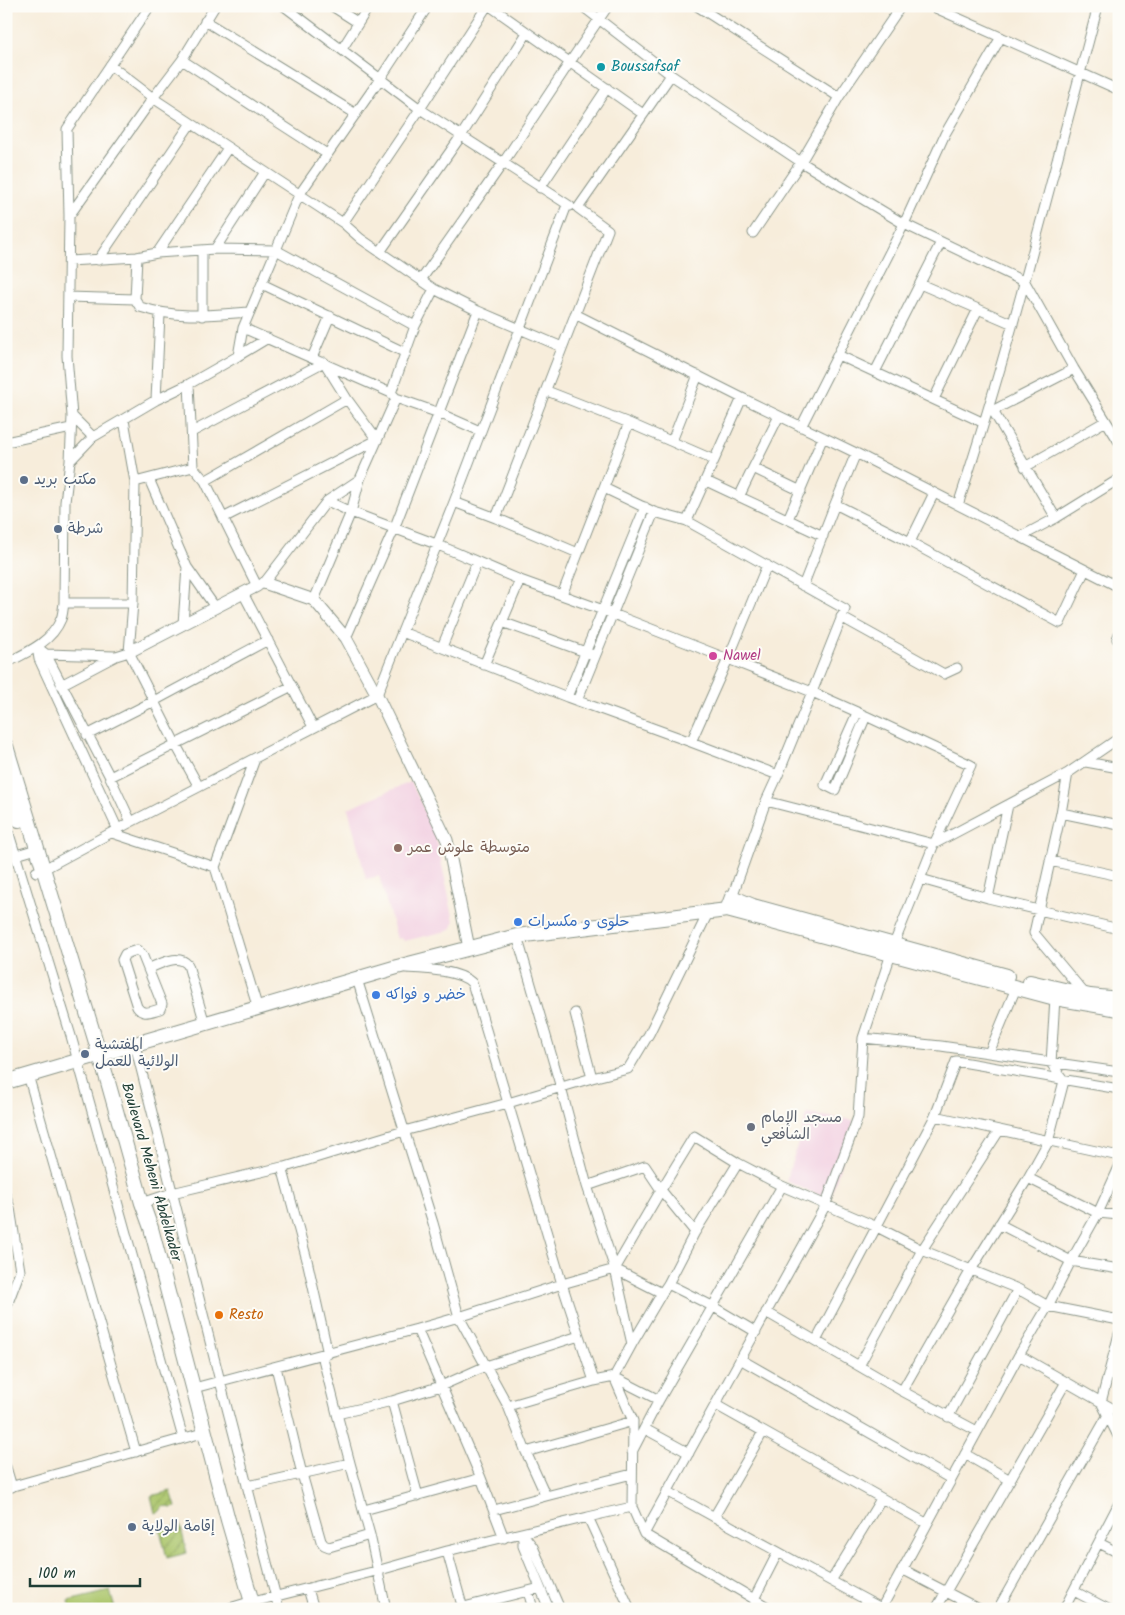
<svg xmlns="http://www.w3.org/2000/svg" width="1125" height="1615" viewBox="0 0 1125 1615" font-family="Kalam,'Playpen Sans Arabic',sans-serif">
<defs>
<pattern id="garden-furrows" width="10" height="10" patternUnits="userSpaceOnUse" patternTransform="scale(1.25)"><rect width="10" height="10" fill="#acc66c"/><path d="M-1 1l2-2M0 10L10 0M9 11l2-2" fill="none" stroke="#8ba25a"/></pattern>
</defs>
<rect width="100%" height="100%" fill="#fdfcf7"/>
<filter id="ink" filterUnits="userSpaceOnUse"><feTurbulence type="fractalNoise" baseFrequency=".02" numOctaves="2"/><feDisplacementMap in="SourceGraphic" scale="10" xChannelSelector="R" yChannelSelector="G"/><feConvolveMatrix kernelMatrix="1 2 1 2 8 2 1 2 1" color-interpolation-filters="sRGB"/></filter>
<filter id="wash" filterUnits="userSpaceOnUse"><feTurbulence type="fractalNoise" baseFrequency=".0096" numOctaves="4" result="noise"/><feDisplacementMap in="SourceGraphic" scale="20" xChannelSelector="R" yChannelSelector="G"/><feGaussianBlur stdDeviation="1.12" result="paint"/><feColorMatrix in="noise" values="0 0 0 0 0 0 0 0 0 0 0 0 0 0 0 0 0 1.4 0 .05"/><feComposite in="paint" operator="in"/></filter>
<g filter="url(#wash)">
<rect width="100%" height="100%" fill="#f7eddb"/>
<path fill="#f2cfe1" d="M 411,782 L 435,833 L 454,921 L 452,928 L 447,931 L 404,941 L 402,938 L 397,939 L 379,876 L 366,879 L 348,808 Z
M 807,1114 L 854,1120 L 830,1200 L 786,1181 Z"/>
<path fill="#acc66c" stroke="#668250" d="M 110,1591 L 115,1609 L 70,1609 L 68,1601 Z"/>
<path fill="url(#garden-furrows)" stroke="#668250" d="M 171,1491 L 176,1507 L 171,1508 L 164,1506 L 159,1512 L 155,1513 L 151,1496 Z
M 176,1524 L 180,1524 L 187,1553 L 167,1558 L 160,1530 L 164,1529 L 171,1531 Z"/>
</g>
<g filter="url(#ink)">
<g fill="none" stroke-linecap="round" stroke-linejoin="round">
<g stroke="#8b9588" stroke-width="11">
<path id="minor" d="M 284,6 L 420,109 L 570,206
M 332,6 L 357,22
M 490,6 L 643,114
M 697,6 L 839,97
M 931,6 L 1119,90
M 205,21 L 356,114
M 342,49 L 369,6
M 182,60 L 327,154
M 110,65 L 153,98 L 343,223 L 361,239 L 434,289 L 478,311 L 562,347
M 671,75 L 801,162 L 904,224 L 1025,282 L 1074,369 L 1119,442
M 540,188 L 607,88
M 69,216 L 67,129 L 150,6
M 343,223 L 420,109 L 487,6
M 753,233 L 801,162 L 839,97 L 901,6
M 215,249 L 265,172
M 380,252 L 461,136 L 527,33
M 157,253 L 228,148
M 98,260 L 191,123
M 69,261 L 137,257 L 157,253 L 215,249 L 276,250 L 299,195 L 380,79 L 428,6
M 421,280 L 503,163 L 570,62 L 608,6
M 262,284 L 406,353
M 920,284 L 1013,324
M 68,297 L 135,299 L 140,307 C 178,319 210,315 250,312
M 135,299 L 137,257
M 575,314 L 742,398 L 856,453 L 1119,587
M 202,316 L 202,250
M 415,326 L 276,250 L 243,328 L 391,393 L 396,398 L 439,413 L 480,431
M 243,328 L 238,356 L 268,338
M 838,355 L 984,423
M 312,358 L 330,316
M 875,372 L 941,242
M 189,384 L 193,467 L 205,481 L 257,586 L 264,583 L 327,501 L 351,512 L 436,544 L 520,580 L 603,610 L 728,659 L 767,565
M 547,391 L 629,423 L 714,460
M 391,393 L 415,326 L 434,289
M 934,399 L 978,309
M 156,400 L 160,314
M 993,411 L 1056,518
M 990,412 L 1074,369
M 779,416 L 753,468 L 801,491
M 124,420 L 135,482 L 193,467
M 801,427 L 904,224 L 945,134 L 1001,37
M 192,432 L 324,362 L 347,399 L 377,440 L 223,518
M 93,437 L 156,400 L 189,384 L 238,356
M 672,441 L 698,375
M 6,442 L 71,428
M 70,461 L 93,437 L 72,416
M 1025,467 L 1106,421
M 149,479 L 187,567 L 215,607
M 205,481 L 347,399
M 706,481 L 823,536
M 135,482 L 133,603 L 129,652 L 176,745 L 199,787
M 604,488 L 654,512 L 687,521 L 845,609 L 812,692 L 866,716 L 835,790 L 825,785 L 857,713
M 739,497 L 753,468
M 327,501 L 360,479
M 454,502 L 496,518
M 835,504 L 856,453
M 958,505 C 1012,341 1053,173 1098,6
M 788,519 L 823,437
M 687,521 L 742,398
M 1020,537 L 1056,518 L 1119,479
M 910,542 L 934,493
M 578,553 L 496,518 C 534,422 570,326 608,230 L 578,208 L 671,75 L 582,6
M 803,586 L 835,504 L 910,542 L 1060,623 L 1085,570
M 243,593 L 313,727
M 562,595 L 629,423
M 314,600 L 351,512 L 360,479 L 396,398
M 64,603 L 133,603
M 841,617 L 944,674 L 957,668
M 502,622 L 591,654
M 183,624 L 187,567
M 402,632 L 454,502 L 567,205
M 1119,634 L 1117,639 L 1119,640
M 346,638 L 394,529 L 478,311
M 37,647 L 39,659 L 118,830
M 37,647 L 46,654 L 110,777 L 131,822
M 442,647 L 477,562
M 46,654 L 115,656
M 6,663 C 26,653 52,642 61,619 C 63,614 63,608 64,603 L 65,502 L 70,461 L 72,416 L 67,356 L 69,216 L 153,98 L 182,60 L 215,6
M 484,665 L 520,580
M 61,685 L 116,656 L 129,652
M 567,697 L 645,507
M 577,701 L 654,512
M 866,716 L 971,765 L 934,844 L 894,944
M 87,735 L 154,701 L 268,640
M 1086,762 L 1119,768
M 1068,773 L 1061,813 L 1034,933 L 1085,994
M 110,777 L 292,686
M 766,801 L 934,844 L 1068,773 L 1119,738
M 1061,813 L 1119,825
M 6,824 L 71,1036 L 183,1438
M 112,833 L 215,867 L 255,759
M 6,858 L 30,851
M 1050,861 L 1119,876
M 215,867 L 258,1009
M 36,872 L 44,869 L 131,822 L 377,695 L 402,632 L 567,697 L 691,742
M 921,879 L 988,898 L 1119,929
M 732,897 L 766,801 L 778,775 L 812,692 L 728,659 L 691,742 L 778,775
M 988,898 L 1008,805
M 517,936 L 561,1088 L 587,1186
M 137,950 L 142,954 L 162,1004 L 160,1009 C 151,1011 143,1016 137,1007 L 122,960 L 125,954 Z
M 149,968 C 161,964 178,953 188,965 L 205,1024
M 406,968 C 424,969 459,970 472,983 L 508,1103 L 592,1078 L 575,1013
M 357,979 L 433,1223 L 459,1317 L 417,1329
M 863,1038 L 941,1046 L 1119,1072
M 135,1045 L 220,1381 L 279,1609
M 989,1053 L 1016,988
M 28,1075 L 136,1452
M 592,1078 L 628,1069 L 649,1034 L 708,913
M 935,1116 L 1119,1156
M 282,1168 L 404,1131 L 508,1103 L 562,1284 L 459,1317 L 508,1406 L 526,1452 L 633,1421
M 1028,1178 L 1098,1213 L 1119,1215
M 6,1196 L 10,1208 L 20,1271 L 6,1308
M 142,1203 L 172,1193 L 282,1167 L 307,1260 L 328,1354
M 999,1224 L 1071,1261 L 1119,1269
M 695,1232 L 738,1163
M 615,1269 L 632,1344 L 614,1377 L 594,1381 L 562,1284 Z
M 615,1269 L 661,1190 L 695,1232 L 668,1284 L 662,1293
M 668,1284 L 712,1306 L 756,1332
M 766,1312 L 902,1391 L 977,1431
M 1119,1334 L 1101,1402 L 1119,1412
M 816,1341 L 935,1116 L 956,1061 L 1119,1089
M 632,1344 L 662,1293 L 615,1269 L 587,1186 L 645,1166 L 661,1190 L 694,1136 L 738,1163 L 782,1186 L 877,1227 L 922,1250 L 1018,1289 L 1048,1306 L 1119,1320
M 322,1355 L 337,1414
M 1019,1355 L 1101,1402 L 1119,1438
M 740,1359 L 951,1479
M 859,1366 L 922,1250 L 999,1131
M 276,1367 L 302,1474 L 321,1541 L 324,1545 L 329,1547 L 370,1535 L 386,1609
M 194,1388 L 417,1329 L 481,1478 L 504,1538
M 902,1391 L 971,1270 L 1028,1178 L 1048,1142 L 1064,1081 L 1051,1063 L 1055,998
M 659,1400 L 782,1186
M 392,1401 L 418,1496
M 716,1405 L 926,1523
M 508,1406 L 594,1381
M 948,1417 L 1018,1289
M 645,1429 L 689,1453
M 632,1452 L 659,1400 L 614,1377 L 633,1421 L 632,1507
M 965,1454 L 1010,1480
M 350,1463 L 370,1535
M 6,1467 L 12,1487
M 247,1486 L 350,1463 L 337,1414 L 392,1401 L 441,1386 L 486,1366 L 579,1336
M 6,1488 L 199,1434
M 667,1491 L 831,1581
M 546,1496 L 632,1474
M 881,1499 L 831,1581 L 881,1608
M 364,1510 L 481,1478
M 494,1510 L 546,1496 L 526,1452
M 588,1517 L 632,1507 L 644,1534 L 771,1609
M 714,1517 L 763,1432
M 523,1534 L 533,1547 L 560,1609
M 523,1534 L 523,1546 L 549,1609
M 644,1534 L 825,1206 L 858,1117 L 863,1038 L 891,954
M 1099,1543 L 1119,1553
M 447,1551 L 588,1517 L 630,1609
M 902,1569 L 979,1609
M 308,1589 L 314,1609
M 528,1591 L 533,1609
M 1074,1591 L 1108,1609
M 253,1602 L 380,1570 L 447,1551 L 463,1609
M 456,1609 L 540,1588
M 757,1609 L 754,1599 L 778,1552
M 881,1609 L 1019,1355 L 1048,1306 L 1071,1261 L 1098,1213 L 1119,1167
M 936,1609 L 1066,1382
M 998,1609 L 1108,1415
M 1064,1609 L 1119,1503"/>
</g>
<g stroke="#8b9588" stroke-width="13">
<path id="tertiary" d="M 264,583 L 314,600 L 346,638 L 377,695 L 447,840 L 469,948
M 129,652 L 257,586
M 230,1609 L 253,1602"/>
</g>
<g stroke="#8b9588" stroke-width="16">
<path id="primary" d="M 6,746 L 108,1082 L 142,1203 L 151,1228 L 228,1520 L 254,1609
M 6,781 L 19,820
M 727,910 L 732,897 L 753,906 L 1007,976
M 1030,982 L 1090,996 L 1119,999
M 6,1082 L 397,967 L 517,936 L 727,910 L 1055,998 L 1119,1009"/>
</g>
<use href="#minor" stroke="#fff" stroke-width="9"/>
<use href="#tertiary" stroke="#fff" stroke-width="11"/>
<use href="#primary" stroke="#fff" stroke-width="14"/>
</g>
</g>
<circle fill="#0f9aa8" stroke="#fdfcf7" stroke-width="2" cx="601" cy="67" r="5"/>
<g fill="#5c6f8a" stroke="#fdfcf7" stroke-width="2">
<circle cx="24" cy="480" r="5"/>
<circle cx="58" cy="529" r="5"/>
<circle cx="85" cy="1054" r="5"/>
<circle cx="132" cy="1527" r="5"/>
</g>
<circle fill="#d1479c" stroke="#fdfcf7" stroke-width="2" cx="713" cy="656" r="5"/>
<circle fill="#8d6e63" stroke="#fdfcf7" stroke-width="2" cx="398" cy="848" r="5"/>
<g fill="#3f7fe0" stroke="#fdfcf7" stroke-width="2">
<circle cx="518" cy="922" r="5"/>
<circle cx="376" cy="995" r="5"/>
</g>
<circle fill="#6b7280" stroke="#fdfcf7" stroke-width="2" cx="751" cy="1127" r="5"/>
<circle fill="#e8710a" stroke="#fdfcf7" stroke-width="2" cx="219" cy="1315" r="5"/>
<g text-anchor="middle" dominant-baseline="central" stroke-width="4" stroke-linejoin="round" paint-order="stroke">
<g font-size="15" fill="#0d838f" stroke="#fdfcf7" text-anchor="start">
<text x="611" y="67">Boussafsaf</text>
</g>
<g font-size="15" fill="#4e5e75" stroke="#fdfcf7" text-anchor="start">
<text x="34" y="480">مكتب بريد</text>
<text x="68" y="529">شرطة</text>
<text x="95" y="1045">المفتشية<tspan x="95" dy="17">الولائية للعمل</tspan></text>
<text x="142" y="1527">إقامة الولاية</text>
</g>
<g font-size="15" fill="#b23c85" stroke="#fdfcf7" text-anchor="start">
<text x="723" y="656">Nawel</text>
</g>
<g font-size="15" fill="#785e54" stroke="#fdfcf7" text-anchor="start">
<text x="408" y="848">متوسطة علوش عمر</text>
</g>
<g font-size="15" fill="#366cbe" stroke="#fdfcf7" text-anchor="start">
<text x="528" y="922">حلوى و مكسرات</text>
<text x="386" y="995">خضر و فواكه</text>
</g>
<g font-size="15" fill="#5b616d" stroke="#fdfcf7" text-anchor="start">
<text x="761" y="1118">مسجد الإمام<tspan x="761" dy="17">الشافعي</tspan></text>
</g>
<g font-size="15" fill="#1f3d34" stroke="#fdfcf7">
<text transform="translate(151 1172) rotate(74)">Boulevard Meheni Abdelkader</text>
</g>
<g font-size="15" fill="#c56008" stroke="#fdfcf7" text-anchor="start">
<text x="229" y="1315">Resto</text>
</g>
</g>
<rect width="1125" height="1615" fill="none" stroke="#fdfcf7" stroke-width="25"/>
<path d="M30 1578v8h110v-8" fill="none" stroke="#1f3d34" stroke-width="2.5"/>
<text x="38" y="1578" font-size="15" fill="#1f3d34" stroke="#fdfcf7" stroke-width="4" paint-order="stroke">100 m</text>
</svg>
